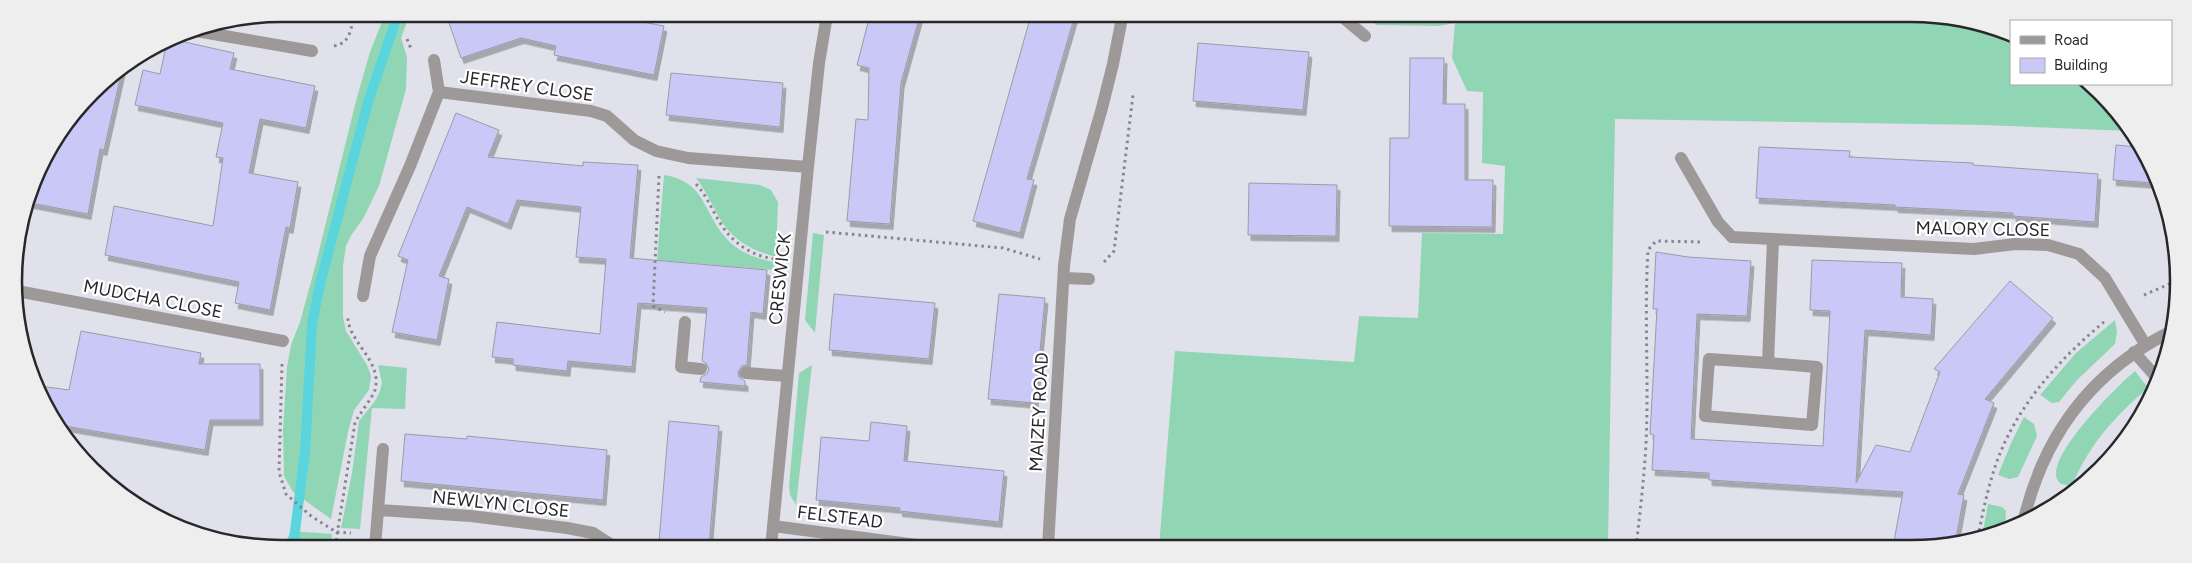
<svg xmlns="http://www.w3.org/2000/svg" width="2192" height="563" viewBox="0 0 2192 563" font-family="Figtree,sans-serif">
<defs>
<filter id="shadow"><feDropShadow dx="3" dy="5.5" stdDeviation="0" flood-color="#0004"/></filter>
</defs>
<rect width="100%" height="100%" fill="#e1e1ec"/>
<path fill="#91d6b4" d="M 385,14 L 410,14 L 401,38 L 407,57 L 406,89 L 379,186 L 363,219 L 352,234 L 346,246 L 343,266 L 343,317 L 346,331 L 367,365 L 371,376 L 369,390 L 354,410 L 348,432 L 331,519 L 293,492 L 284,476 L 283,430 L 287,367 L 291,345 L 300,322 L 315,267 L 356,101 L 370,52 Z
M 1368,15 L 1946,16 L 2011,38 L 2011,84 L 2083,84 L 2123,119 L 2129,131 L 1982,125 L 1615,119 L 1608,547 L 1159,547 L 1175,351 L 1354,362 L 1359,316 L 1418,318 L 1422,233 L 1503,234 L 1505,166 L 1482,163 L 1483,92 L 1467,91 L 1452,58 L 1455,23 L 1439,26 L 1376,25 Z
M 664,175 C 702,181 702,205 721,232 C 735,251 753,258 774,262 L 774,270 L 657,260 Z
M 696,178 L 760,185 L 771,190 L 778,202 L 776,257 C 756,252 736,242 724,225 C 713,209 708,193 696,178 Z
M 813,233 L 824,235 L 815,333 L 805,320 Z
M 2115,320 L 2117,331 L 2115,344 L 2077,380 L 2059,402 L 2052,403 L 2040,395 L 2076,353 Z
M 378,365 L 407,368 L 405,409 L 372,408 L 360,529 L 341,528 L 352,473 L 359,421 L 375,401 L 380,391 L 382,383 Z
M 812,365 L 796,505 L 790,495 L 789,486 L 799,373 Z
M 2135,371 L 2148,388 C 2115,416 2088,446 2072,486 L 2061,484 C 2058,481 2056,479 2056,474 C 2056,447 2114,389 2135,371 Z
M 2024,417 L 2034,424 L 2037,436 L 2018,477 L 2009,479 L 1998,475 L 2012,441 Z
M 1988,504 L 2002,507 L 2006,511 L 2005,529 L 1982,536 Z
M 291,531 L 332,534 L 331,547 L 283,547 Z"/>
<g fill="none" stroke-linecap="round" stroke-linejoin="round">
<path stroke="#5bd5dd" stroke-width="10" d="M 293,547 L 305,452 L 312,325 L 320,284 L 368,102 L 398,14"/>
</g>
<path fill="#cac8f7" stroke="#9b9ba5" filter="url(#shadow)" d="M 446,14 L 600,14 L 664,26 L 654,75 L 554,55 L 556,46 L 521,38 L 461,58 Z
M 870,15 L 920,15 L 901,83 L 890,224 L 847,221 L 856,119 L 868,120 L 869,68 L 857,65 Z
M 1031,15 L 1075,15 L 1027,179 L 1034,180 L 1020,233 L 973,221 Z
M 171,39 L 234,53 L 230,69 L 315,86 L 306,128 L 260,119 L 249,173 L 298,182 L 290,228 L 286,227 L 270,310 L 235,303 L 239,282 L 105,255 L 114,206 L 213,226 L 223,158 L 216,157 L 223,123 L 135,105 L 143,70 L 160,74 L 167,42 Z
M 1198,43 L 1309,52 L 1303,110 L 1193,101 Z
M 1410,58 L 1444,58 L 1443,104 L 1465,104 L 1465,180 L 1493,180 L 1492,227 L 1389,226 L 1390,138 L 1409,138 Z
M 122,70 L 104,150 L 100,149 L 88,214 L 31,203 L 41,163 L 105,80 Z
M 671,73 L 783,83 L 780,127 L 666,115 Z
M 456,113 L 499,130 L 488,157 L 583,166 L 583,162 L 638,165 L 630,258 L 767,270 L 763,314 L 751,312 L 747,365 L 742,366 L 738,372 L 739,377 L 745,381 L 745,386 L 700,382 L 701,377 L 707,374 L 709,369 L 706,363 L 702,361 L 707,308 L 638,303 L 632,367 L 568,361 L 567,371 L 513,365 L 513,359 L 492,357 L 497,322 L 600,334 L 606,259 L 576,257 L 581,207 L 517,200 L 508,224 L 467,207 L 439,276 L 449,279 L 437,340 L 392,332 L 408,260 L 398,256 Z
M 2116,145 L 2137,147 L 2154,183 L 2113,180 Z
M 1759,147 L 1850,151 L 1849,157 L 1973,163 L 1973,165 L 2098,174 L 2095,222 L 2013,216 L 2013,213 L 1895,207 L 1895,205 L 1756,198 Z
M 1249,183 L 1337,185 L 1336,236 L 1248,235 Z
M 1656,252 L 1688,257 L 1751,261 L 1747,316 L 1697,314 L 1691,439 L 1823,446 L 1830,311 L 1810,310 L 1812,260 L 1902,263 L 1901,297 L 1933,299 L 1931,335 L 1865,330 L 1856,483 L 1876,445 L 1910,452 L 1940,372 L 1934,369 L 2010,281 L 2053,318 L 1985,399 L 1994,403 L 1958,494 L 1964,495 L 1955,544 L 1945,547 L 1893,547 L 1903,492 L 1709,480 L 1709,473 L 1652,470 L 1654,435 L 1650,434 L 1657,309 L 1653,309 Z
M 834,294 L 935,303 L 929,359 L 829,350 Z
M 999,294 L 1045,298 L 1035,403 L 988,399 Z
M 81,331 L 201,353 L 199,364 L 260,364 L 260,420 L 210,420 L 205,450 L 59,425 L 40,386 L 69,390 Z
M 669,421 L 719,426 L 709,547 L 659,542 Z
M 871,422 L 907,426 L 904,461 L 1004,471 L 999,522 L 899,511 L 900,508 L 816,500 L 821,437 L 869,441 Z
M 405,434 L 467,439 L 467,436 L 607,450 L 603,500 L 401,481 Z"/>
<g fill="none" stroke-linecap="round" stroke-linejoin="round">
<path stroke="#86868d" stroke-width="3" stroke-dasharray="2.5 4" stroke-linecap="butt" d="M 407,39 L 412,51
M 334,46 C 351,43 351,28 354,14
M 659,176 L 653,306 L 665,312
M 696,184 C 707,196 711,208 719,221 C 731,242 751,256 775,259
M 826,232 L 1003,248 L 1040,259
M 1104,262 L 1114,251 L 1133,95
M 2144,295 L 2174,282
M 282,364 L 279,472 L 286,494 L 311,516 L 336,532 L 351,533
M 1978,537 C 1982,515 1987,492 1994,470 C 2013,410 2057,361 2104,322
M 335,547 L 355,423 C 359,414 373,397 375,390 C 383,360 346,341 348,315
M 1636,547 C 1640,513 1644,479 1646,444 C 1649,380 1644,315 1648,250 L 1656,241 L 1703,242"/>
<path stroke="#9e9999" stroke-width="12" d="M 1340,15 L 1365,36
M 1681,158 L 1718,222 L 1732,237
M 1064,266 L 1070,219 L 1102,108 L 1113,64 L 1122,18
M 685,322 L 681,367 L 701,369
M 2134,352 L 2157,378
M 746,373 L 787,376"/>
<path stroke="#9e9999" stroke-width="12" d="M 196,31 L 312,51
M 439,92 L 591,111 L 607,116 L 634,140 L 656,151 L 688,158 L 808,167
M 1732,237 L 1773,239
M 1064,278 L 1089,279
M 17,291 L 283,341
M 363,296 L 370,256 L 410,166 L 439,92 L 434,60
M 1768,363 L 1709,359 L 1705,416 L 1812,425 L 1817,367 L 1768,363 L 1773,239 L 1974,249 L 2015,244 L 2048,245 L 2079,254 L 2105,278 L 2145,344
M 379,510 L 471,516 L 567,528 L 593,533 L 615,547
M 773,526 L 932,547
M 375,547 L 383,449
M 771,547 L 808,167 L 819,63 L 827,15
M 1048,547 L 1064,266"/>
<path stroke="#9e9999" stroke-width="12" d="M 2023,523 C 2043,436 2091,371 2172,331"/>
</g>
<g text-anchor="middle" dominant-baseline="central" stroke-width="4.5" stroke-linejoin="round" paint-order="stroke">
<g font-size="18" fill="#28282c" stroke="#fff">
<text transform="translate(527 86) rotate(8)">JEFFREY CLOSE</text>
<text transform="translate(1983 229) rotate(1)">MALORY CLOSE</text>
<text transform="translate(780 279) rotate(-84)">CRESWICK</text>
<text transform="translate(153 299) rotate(11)">MUDCHA CLOSE</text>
<text transform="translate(1039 412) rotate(-87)">MAIZEY ROAD</text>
<text transform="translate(501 504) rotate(6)">NEWLYN CLOSE</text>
<text transform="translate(840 517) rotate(7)">FELSTEAD</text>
</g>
</g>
<path d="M0 0H2192V563H0ZM281 22H1911A259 259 0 0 1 2170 281V281A259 259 0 0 1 1911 540H281A259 259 0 0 1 22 281V281A259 259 0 0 1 281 22Z" fill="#eee" fill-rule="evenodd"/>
<path fill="none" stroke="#28282c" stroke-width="2.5" d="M281 22H1911A259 259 0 0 1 2170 281V281A259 259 0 0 1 1911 540H281A259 259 0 0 1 22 281V281A259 259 0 0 1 281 22Z"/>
<rect x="2010" y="20" width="162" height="65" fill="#ffffff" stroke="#a9a9ab"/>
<rect x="2020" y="36" width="25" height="8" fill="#9e9999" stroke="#a9a9ab"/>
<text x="2054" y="45" font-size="15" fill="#28282c">Road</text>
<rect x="2020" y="58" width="25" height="15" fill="#cac8f7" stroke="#a9a9ab"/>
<text x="2054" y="70" font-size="15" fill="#28282c">Building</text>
</svg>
